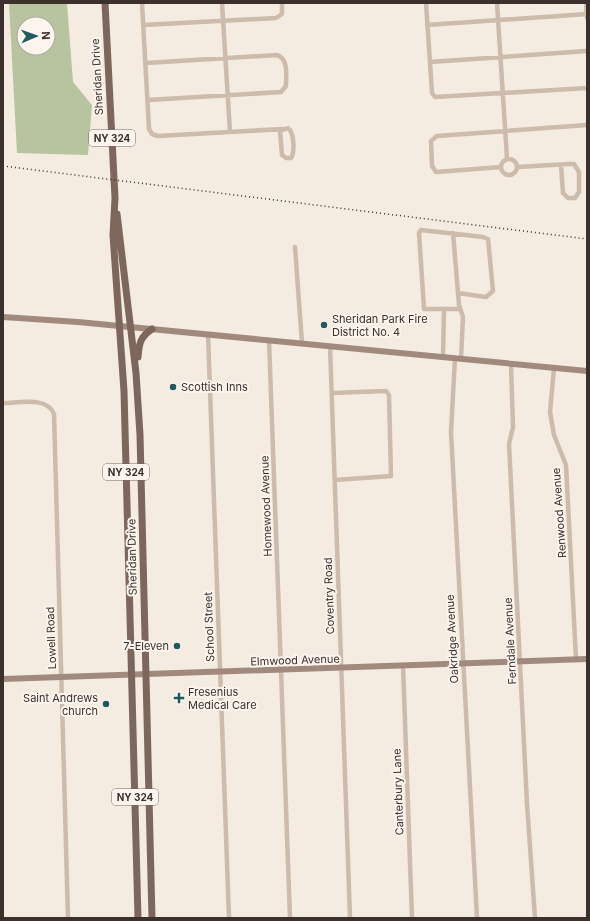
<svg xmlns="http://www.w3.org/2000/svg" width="590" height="921" font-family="Inter,sans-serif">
<rect width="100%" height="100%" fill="#f4ebe1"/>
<path fill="#b8c4a0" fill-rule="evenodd" d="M9,3h58l6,79 19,23 -4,50 -71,-2zM24,24h24v24h-24z"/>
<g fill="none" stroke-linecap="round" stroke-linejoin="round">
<path stroke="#cdbbac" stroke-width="4.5" d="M142,3l7,126 3,5 6,2 125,-7
M222,3l8,129
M426,3l6,90 3,4 152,-9
M497,3l10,156
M586,3l1,15
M143,25l133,-7 6,-4v-11
M427,25l160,-11
M430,62l157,-11
M146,63l131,-8c12,4 9,21 9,31l-5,6 -133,8
M288,128c6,4 7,24 3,30h-5l-4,-3 -2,-24z
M501 167a8 8 0 1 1 16 0a8 8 0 1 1-16 0Z
M501,167l-65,5 -4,-6 -1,-25 6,-5 150,-11
M518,167l50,-3h6l5,8v20l-4,6h-7l-5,-5 -2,-28
M453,233l6,72 4,12 -2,42
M295,247l7,96
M458,293l28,4 7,-6 -5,-52 -5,-2 -62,-7 -2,3 5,76h36
M208,334l21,584
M269,340l21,578
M330,346l20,572
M443,357l1,-47
M455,358l-4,74 26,486
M511,364l2,63 -4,17 18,360 8,114
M554,368l-4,44 4,23 12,30 10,194
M332,393l54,-2 3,4 2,81 -56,4
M3,403c16,0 44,-7 51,11l14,504
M403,666l9,252"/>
<path stroke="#a18a7d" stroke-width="6" d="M3,317l75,5 509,49
M3,679l584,-20"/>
<path stroke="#7d675c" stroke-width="7" d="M105,3l10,195 -2,37 11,156 14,527
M117,214l19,159 4,62 12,483
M138,357c1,-13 2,-20 14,-28"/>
<path stroke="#3b302b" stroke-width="1.5" stroke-dasharray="1 3" stroke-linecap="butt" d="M3,166l584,73"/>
</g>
<g fill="#1f5a5e" stroke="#fbf5ee" stroke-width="1.5">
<circle cx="324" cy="325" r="4"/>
<circle cx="173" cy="387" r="4"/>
<circle cx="177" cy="646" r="4"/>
<path d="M177 692h4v4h4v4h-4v4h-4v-4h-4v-4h4z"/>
<circle cx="106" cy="704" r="4"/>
</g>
<g text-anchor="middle" stroke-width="4" stroke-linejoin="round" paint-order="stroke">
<g fill="#fbf5ee" stroke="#756b66" stroke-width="1">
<rect x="89" y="130" width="46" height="16" rx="3"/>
<rect x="103" y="464" width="46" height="16" rx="3"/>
<rect x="112" y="789" width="46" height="16" rx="3"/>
</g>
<g font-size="10" font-weight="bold" fill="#3b302b">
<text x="112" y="142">NY 324</text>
<text x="126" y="476">NY 324</text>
<text x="135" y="801">NY 324</text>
</g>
<g font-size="11" fill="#3b302b" stroke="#fbf5ee">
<text transform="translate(97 77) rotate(-93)" y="4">Sheridan Drive</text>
<text transform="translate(266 506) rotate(-92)" y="4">Homewood Avenue</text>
<text transform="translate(559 513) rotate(-94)" y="4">Renwood Avenue</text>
<text transform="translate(132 557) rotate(-91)" y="4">Sheridan Drive</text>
<text transform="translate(329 596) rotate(-92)" y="4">Coventry Road</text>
<text transform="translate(209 627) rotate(-92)" y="4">School Street</text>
<text transform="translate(51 638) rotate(-92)" y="4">Lowell Road</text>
<text transform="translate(452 639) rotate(-93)" y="4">Oakridge Avenue</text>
<text transform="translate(510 641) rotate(-93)" y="4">Ferndale Avenue</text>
<text transform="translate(295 660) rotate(-2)" y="4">Elmwood Avenue</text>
<text transform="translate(398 792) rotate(-92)" y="4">Canterbury Lane</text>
</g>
<g font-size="11" fill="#3b302b" stroke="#fbf5ee" text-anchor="start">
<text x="332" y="323">Sheridan Park Fire<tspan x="332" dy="13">District No. 4</tspan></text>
<text x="181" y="391">Scottish Inns</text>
<text x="169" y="650" text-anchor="end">7-Eleven</text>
<text x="188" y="696">Fresenius<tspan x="188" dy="13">Medical Care</tspan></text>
<text x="98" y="702" text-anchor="end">Saint Andrews<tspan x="98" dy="13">church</tspan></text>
</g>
</g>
<rect width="590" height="921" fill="none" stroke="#3b302b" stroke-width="8"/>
<g transform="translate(36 36) rotate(88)"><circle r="19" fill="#fbf5ee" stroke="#aea6a0"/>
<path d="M0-3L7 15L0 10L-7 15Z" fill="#1f5a5e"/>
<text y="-6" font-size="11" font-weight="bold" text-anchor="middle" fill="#3b302b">N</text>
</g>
</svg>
